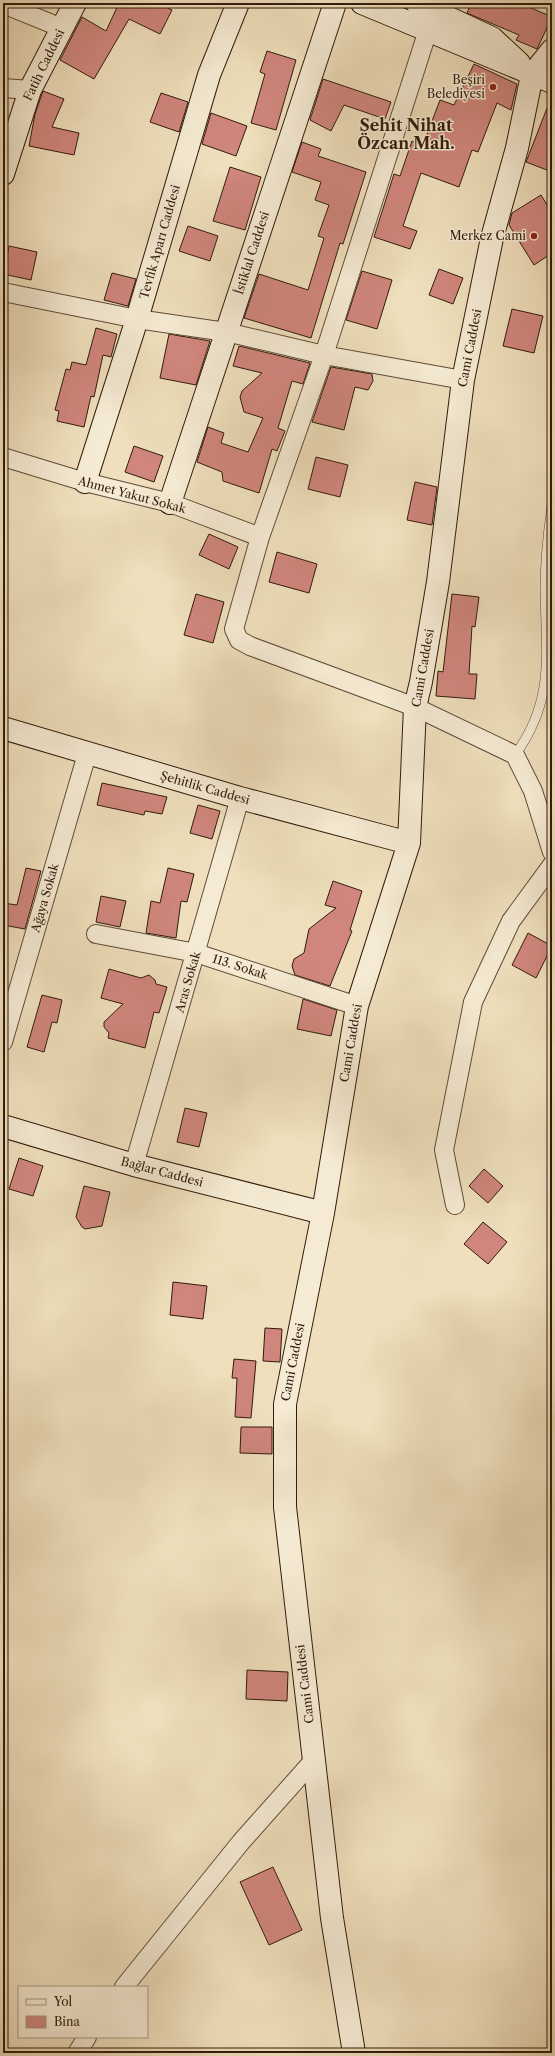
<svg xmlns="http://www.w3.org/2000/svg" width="555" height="2056" font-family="'Libre Caslon Text',serif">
<rect width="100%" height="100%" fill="#efdfbc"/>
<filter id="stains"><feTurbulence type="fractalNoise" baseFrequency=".005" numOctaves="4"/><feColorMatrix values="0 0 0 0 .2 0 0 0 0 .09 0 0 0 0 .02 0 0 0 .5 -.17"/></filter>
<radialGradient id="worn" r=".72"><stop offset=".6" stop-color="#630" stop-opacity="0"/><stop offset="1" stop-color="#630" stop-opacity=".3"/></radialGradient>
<path fill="#d0867d" stroke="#311b0c" d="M119,3h38l15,7 -12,24 -31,-15 -35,60 -34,-19 22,-43 24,14z
M471,3h49l32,14 -15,32 -21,-9 3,-5 -52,-22z
M267,51l29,9 -20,70 -25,-7 14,-49 -5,-2z
M474,64l43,20 -6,26 -14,-7 -19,49 -6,-2 -13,37 -38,-14 -18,53 14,5 -7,18 -36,-12 20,-63 6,2 12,-35 11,4 17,-45 14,5z
M323,79l68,23 -6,17 -41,-14 -13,26 -21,-11z
M43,91l21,8 -12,28 27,6 -5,22 -45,-9 6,-32z
M161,93l27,9 -9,30 -29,-10z
M551,98l1,1v73l-26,-10z
M211,113l36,13 -11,30 -34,-12z
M302,142l19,7 -3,7 48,16 -23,72 -3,-1 -29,95 -67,-20 15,-44 49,16 16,-52 -6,-2 11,-31 -14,-5 6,-18 -29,-10z
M230,167l31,10 -16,53 -32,-9z
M541,195l11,18v40l-18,12 -25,-40 3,-12z
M188,226l30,10 -8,25 -31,-10z
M9,246l28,6 -6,28 -28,-6z
M439,269l24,9 -10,26 -24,-9z
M362,271l30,9 -15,49 -31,-9z
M112,273l24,6 -8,27 -24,-6z
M512,309l31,7 -9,37 -31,-7z
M96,328l21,6 -6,23 -8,-2 -9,42 -3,-1 -7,31 -27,-6 2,-10 -4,-1 11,-41 4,1 2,-8 14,3z
M169,334l41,7 -14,44 -36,-7z
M239,346l71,17 -7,21 -11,-3 -14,47 7,3 -8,20 -5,-2 -13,44 -36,-12 -1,-9 -25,-10 11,-35 16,6 -3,10 27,9 15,-34 -19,-6 -4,-15 2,-6 20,-18 -29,-7z
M331,367l41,7 1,7 -5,9 -13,-3 -11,43 -32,-8z
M134,446l29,10 -9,26 -29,-10z
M316,457l32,8 -8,32 -32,-8z
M415,482l22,5 -5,38 -25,-5z
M209,534l29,13 -9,22 -30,-14z
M277,552l40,12 -8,29 -40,-11z
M196,594l28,8 -11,41 -29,-8z
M452,594l27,3 -4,30 -3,-1 -3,48h8l-2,25 -39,-3 2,-25 5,1z
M102,783l65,14 -5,17 -17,-3 -1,4 -47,-10z
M198,805l22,6 -8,28 -22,-6z
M26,868l15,3 -16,58 -22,-4v-22l14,2z
M168,868l26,6 -7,28 -6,-1 -5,37 -30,-5 5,-32 9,2z
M333,881l29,10 -12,39 2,1 -22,55 -35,-11 -3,-9 2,-7 10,-6 5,-24 27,-21 -11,-3z
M101,896l25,5 -6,26 -24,-5z
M528,933l24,13 -16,32 -24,-13z
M109,969l32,9 8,-3 6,5 1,4 11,3 -8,26 -5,-1 -9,36 -37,-10 1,-5 -5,-6v-5l19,-18 -22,-6z
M42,995l20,5 -5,23 -5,-1 -8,30 -17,-5z
M303,999l34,11 -6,26 -34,-7z
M185,1108l22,5 -8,34 -22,-5z
M19,1158l24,8 -10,30 -24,-7z
M484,1169l19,17 -15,17 -19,-17z
M84,1186l26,6 -8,34 -17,3 -3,-2 -6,-10z
M483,1222l24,20 -19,22 -24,-20z
M173,1282l34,4 -4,33 -33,-4z
M265,1328l17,1 -2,33 -17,-1z
M234,1359l22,2 -5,57 -16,-1 2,-39h-5z
M241,1427h31v27l-32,-1z
M247,1670l41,2 -1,29 -41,-2z
M273,1867l29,63 -33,15 -29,-63z"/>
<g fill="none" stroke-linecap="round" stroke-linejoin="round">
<defs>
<path id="lane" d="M515,755c40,-55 31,-100 30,-165 0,-29 3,-57 7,-85"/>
<path id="street" d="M3,4l59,24
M428,30l-104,325 -64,182 -26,92 5,11 11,6 165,61 100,48 18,36 19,61
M3,88l27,2
M3,292l134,27 89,13 98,23 139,25
M3,457l82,25 85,21 90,34
M96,934l100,19 161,53
M3,1042l84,-288
M134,1165l106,-367
M455,1205l-11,-55 29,-148 38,-81 41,-56
M124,1987l117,-145 73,-82
M77,2053l10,-16"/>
<path id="secondary" d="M362,3l190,79
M417,3l75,35 27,25
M3,174l27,-84 45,-87
M85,482l52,-163 72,-244 29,-72
M170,503l165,-500
M3,728l237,70 169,45
M3,1126l131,39 189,48
M354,2053l-22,-135 -47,-411v-103l38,-191 34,-207 52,-163 6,-136 6,-25 17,-100 25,-202 29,-142 25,-90 15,-73 20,-25"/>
</defs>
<use href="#lane" stroke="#604c38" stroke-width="10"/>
<use href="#street" stroke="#604c38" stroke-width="20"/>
<use href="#secondary" stroke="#311b0c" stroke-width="24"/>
<use href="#lane" stroke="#f5ead3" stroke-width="9"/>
<use href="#street" stroke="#f5ead3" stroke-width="18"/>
<use href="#secondary" stroke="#f5ead3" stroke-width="22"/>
</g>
<g fill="#8f2418" stroke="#f5ead3" stroke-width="1.5">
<circle cx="493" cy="87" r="4"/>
<circle cx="534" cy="236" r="4"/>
</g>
<g text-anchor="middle" stroke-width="3" stroke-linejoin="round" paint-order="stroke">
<g font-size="12" fill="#311b0c" stroke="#f5ead3">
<text transform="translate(44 65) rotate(-64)" y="4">Fatih Caddesi</text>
<text transform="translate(160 242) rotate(-74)" y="4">Tevfik Aparı Caddesi</text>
<text transform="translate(252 253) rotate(-72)" y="4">İstiklal Caddesi</text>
<text transform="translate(470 348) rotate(-79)" y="4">Cami Caddesi</text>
<text transform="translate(132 495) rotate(15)" y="4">Ahmet Yakut Sokak</text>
<text transform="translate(423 668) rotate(-80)" y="4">Cami Caddesi</text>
<text transform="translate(205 788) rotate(16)" y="4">Şehitlik Caddesi</text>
<text transform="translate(45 898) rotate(-74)" y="4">Ağaya Sokak</text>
<text transform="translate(240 967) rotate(18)" y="4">113. Sokak</text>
<text transform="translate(188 982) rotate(-74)" y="4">Aras Sokak</text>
<text transform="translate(351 1043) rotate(-80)" y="4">Cami Caddesi</text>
<text transform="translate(162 1172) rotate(15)" y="4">Bağlar Caddesi</text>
<text transform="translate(293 1362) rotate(-79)" y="4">Cami Caddesi</text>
<text transform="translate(305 1684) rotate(-97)" y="4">Cami Caddesi</text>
</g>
<g font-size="12" fill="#311b0c" stroke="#f5ead3" text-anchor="end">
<text x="485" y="84">Beşiri<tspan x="485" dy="14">Belediyesi</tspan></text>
<text x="526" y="240">Merkez Cami</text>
</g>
<g font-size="16" font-weight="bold" fill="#311b0c" stroke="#f5ead3">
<text x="406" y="131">Şehit Nihat<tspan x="406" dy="18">Özcan Mah.</tspan></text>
</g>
</g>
<rect width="555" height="2056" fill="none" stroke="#efdfbc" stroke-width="16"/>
<rect x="4" y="4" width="547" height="2048" fill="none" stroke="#311b0c" stroke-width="2"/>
<rect x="8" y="8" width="539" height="2040" fill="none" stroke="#311b0c"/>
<rect x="18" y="1986" width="130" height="52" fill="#f5ead3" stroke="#a79783"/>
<rect x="26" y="1999" width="20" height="6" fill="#f5ead3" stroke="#a79783"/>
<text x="54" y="2006" font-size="12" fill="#311b0c">Yol</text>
<rect x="26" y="2016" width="20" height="12" fill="#d0867d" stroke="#a79783"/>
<text x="54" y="2026" font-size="12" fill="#311b0c">Bina</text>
<rect width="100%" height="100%" filter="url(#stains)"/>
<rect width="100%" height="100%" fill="url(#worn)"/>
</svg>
